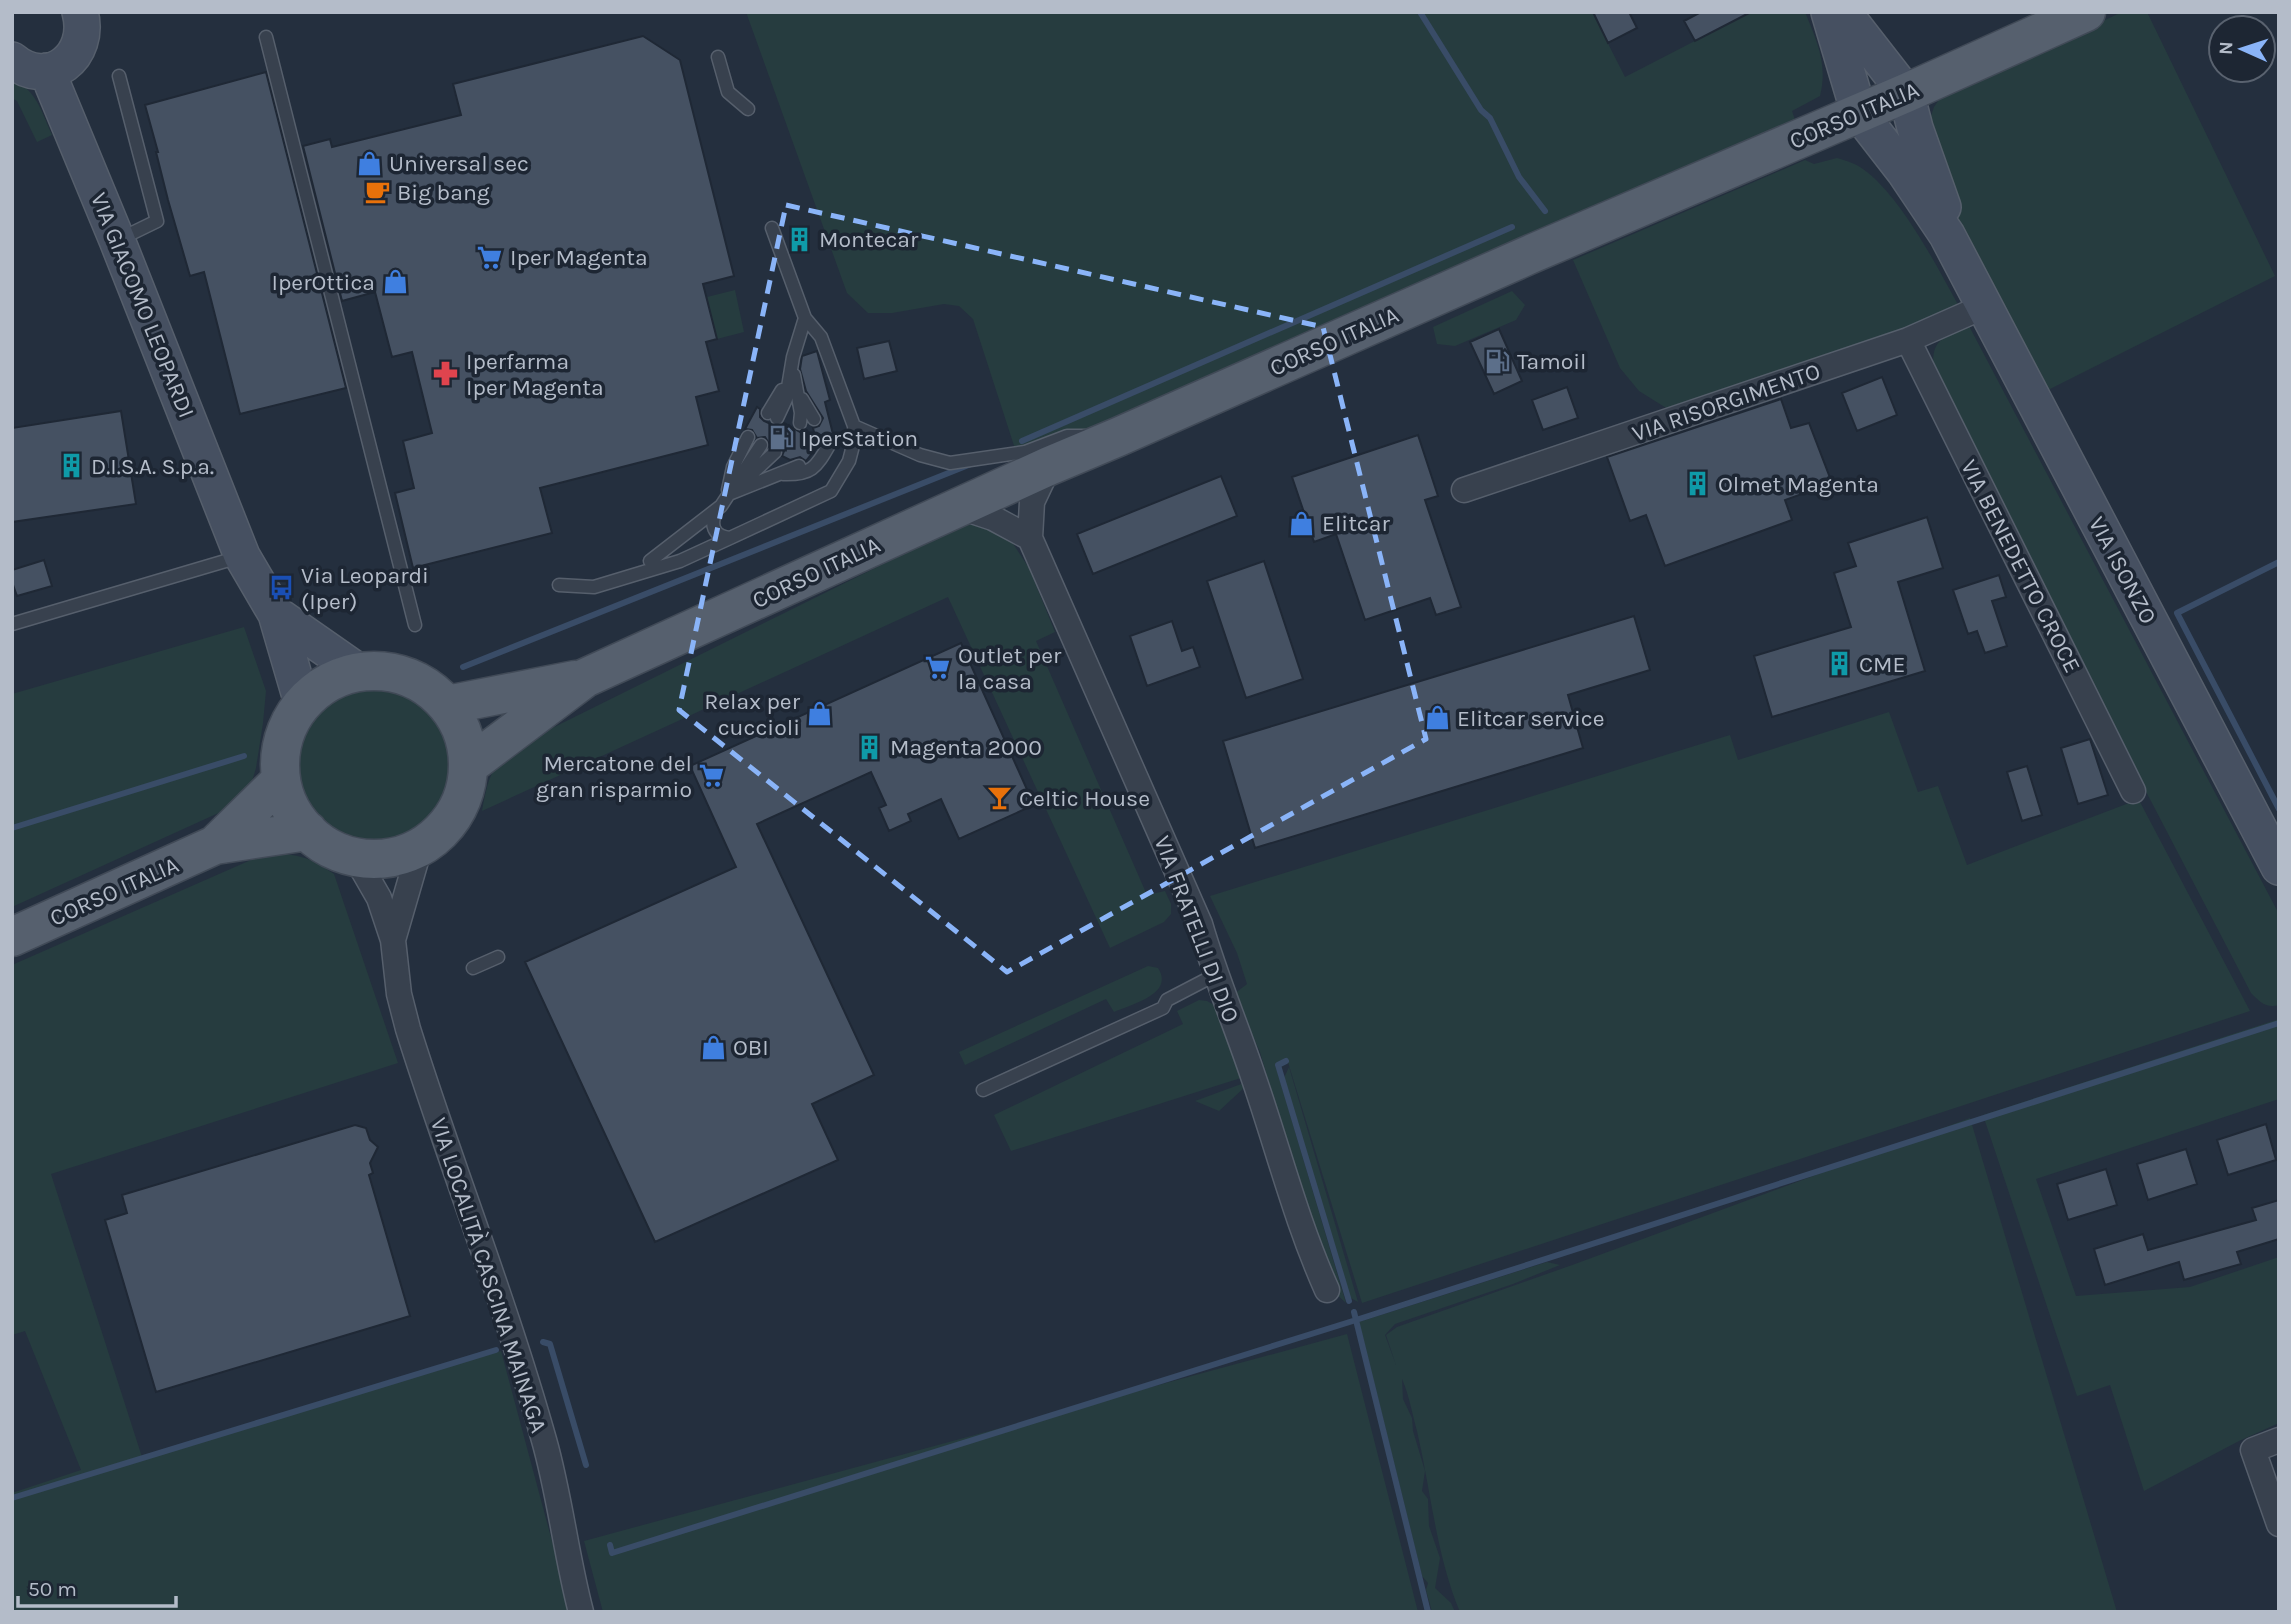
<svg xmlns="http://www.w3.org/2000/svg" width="2291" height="1624" font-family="Karla,sans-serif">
<rect width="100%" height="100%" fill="#242f3e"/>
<path fill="#263c3f" d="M746,12h846l33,65 126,-65h54c12,29 23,53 15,84l-28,15 4,12 -777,338 -46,-142 -14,-13 -15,-2 -52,9h-24l-21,-20z
M2122,12h25l128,264 -229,115 -85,-167 -16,-37 -14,-58v-13l3,-9 6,-9 10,-5z
M12,77c26,17 28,31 40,58l-15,7 -20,-41 -5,-3z
M1837,158c10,3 18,5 26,11 38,27 74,98 97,139l-43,18 -246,85 -32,-20 -19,-23 -47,-108 232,-100 9,4z
M735,290l9,42 -27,7 -10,-42z
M1512,291l13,14 -9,15 -61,26 -18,-2 -4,-17z
M1969,326l310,588v91c-13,4 -20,-4 -28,-12l-161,-309 -156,-311c-4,-33 7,-35 35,-47z
M985,524l23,12 21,32 26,64 -19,9 111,254 18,-4 6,13v10l-7,8 -54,26 -162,-351 -466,214c6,-31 7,-40 30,-63l450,-223z
M244,627l22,64 -3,32 -7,45 -6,20 -14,17 -224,102v-213z
M299 766a76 76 0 1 1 152 0a76 76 0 1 1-152 0Z
M1889,712l29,80 20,-6 29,79 162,-62 11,-1 110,209 -888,292 -75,-244 -12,5 71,239 -13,-12 -7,-14 -66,-225 -26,-58 13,-10 -10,-31 -27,-57 520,-161 8,25z
M269,852c31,4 38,3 65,22l64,189 -347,111 91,283 359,-106 70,261h-559v-119l69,-23 -56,-139 -13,4v-370z
M1148,966l10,2c17,26 -27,36 -44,44l-8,-13 -141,66 -6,-13z
M1199,1000l8,1 7,4 25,56 5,16 -233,74 -17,-36 189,-91 -6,-13z
M2279,1019v80l-243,80 40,117 114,-9 89,-30v166l-40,18 -95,50 -34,-106 -33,11 -94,-281z
M1289,1067l69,235 -9,-5 -65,-219z
M1244,1083l2,3 -27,25 -24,-10z
M1970,1118l147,494h-657c-24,-57 -29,-121 -43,-181 -5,-18 -8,-36 -15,-52l1,20 9,19 1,13 12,40 -3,20 6,8 1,27 11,32 -5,30 16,15 4,9h-23l-6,-22 2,-7 -6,-7 -63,-254 188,-60 13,3 -47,19 -118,40 -10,11 11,30 -10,-30 11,-8 178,-63z
M1347,1334l71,278h-815l-19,-71z"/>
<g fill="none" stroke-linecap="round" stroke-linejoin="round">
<path stroke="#394c67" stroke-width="6" d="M1420,12l61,98 9,8 29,59 26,34
M1022,441l490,-214
M2279,562l-102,51 102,196
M463,667l508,-203
M12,828l232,-72
M1286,1061l-8,4 71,236
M1354,1312l74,300
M543,1342l7,2 36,121
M12,1498l484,-148
M610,1545l2,8 744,-233 923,-297"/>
</g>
<path fill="#455162" stroke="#1f2835" stroke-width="2" d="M1593,12h36l8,16 -29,15z
M1701,12h50l-56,29 -11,-20z
M643,36l37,24 54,216 -31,8 14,55 -11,3 13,49 -23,6 12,48 -168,43 12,45 -139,35 -18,-75 19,-5 -11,-47 29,-8 -20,-81 -20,5 -17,-65 -33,9 -39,-155 27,-7 2,8 129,-32 -8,-31z
M266,72l80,316 -106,26 -36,-142 -14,4 -22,-76 -12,-48h2l-13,-47z
M1499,329l23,52 -28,13 -24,-52z
M889,341l8,30 -33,8 -7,-31z
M817,351l13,49 -5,2 9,36h-10l-18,23 -6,-4 -10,3 -8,-4 2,-5 -3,-5 -4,-2 -7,1 -5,-8 -8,1 -5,-8 -7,-1 12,-22 3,2v8l4,4 13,6 7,-4 32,18 -3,-13 6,-2 4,-8 -17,-27 -6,-22 2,-13z
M1882,377l15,38 -40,16 -15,-38z
M1567,387l11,31 -35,12 -11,-30z
M1781,399l10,29 18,-5 23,60 -47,17 7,20 -127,46 -19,-51 -16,6 -23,-64z
M121,411l15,93 -124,18v-94z
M1418,435l20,61 -13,4 36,107 -25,8 -6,-17 -65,22 -29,-86 -22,8 -22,-65z
M1221,476l16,40 -144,58 -16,-40z
M1927,517l16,51 -45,14 27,89 -153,46 -18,-61 97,-29 -17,-54 22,-7 -8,-23z
M44,560l8,26 -35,10 -5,-14v-12z
M1264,561l39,118 -57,19 -39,-117z
M1999,575l7,22 -14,4 15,45 -22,7 -8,-22 -9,3 -15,-44z
M1634,616l16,54 -82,25 15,53 -328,100 -32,-107z
M1172,621l10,30 11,-4 7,20 -53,19 -17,-50z
M961,643l73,162 -75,34 -18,-40 -33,15 3,7 -22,10 -10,-23 7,-3 -15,-33 -114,52 117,251 -62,29 26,56 -183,82 -130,-280 211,-95 -46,-101z
M2090,739l18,56 -30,9 -17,-56z
M2027,766l15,49 -20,6 -15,-49z
M2266,1124l10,36 -48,15 -11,-35z
M355,1125l11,3 4,12 8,7 -8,16 3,10 -4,2 41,141 -254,76 -51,-172 22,-7 -5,-18z
M2186,1149l11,35 -49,16 -11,-36z
M2106,1169l11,36 -49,15 -11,-36z
M2279,1200v39l-42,13 4,12 -57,16 -5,-18 -74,23 -11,-36 49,-15 5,16 108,-30 -4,-12z"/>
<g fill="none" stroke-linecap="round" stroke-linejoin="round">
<defs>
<path id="lane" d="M266,37l149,588
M718,57l10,35 20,17
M118,240l39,-19 -38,-145
M794,375l7,38 -1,10
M802,399l12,20
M768,413l14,-23
M777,418l9,-19 7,-42 12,-39
M854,426l66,29 30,8 75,-11 42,-16h21
M783,474c28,1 33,-6 46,-29
M742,483l33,-31
M728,490l5,-23 15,-30
M729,494l70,-28
M730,538l101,-47 18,-30 6,-23 -1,-12 -33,-89 -16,-19 -33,-90
M650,561l71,-55 40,-61
M559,585l35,2 86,-26 50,-23c-17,-2 -20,-13 -14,-28
M12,624l227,-67
M473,968l25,-11
M983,1090l180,-82 4,-8 48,-25"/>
<path id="street" d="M1908,340l225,451
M1049,466l-17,36 -2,36 170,386c15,52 36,101 53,152 25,72 43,145 74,214
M1464,490l444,-150 77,-34
M960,507l33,11 37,20
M356,858l23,40 14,42 6,54 9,35c43,137 97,272 136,411 16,56 22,115 37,172
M393,940l27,-93
M2279,1440l-26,10 26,74"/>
<path id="secondary" d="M1829,12l30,101 45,58 43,64 332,632
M1843,12l63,81 9,35 28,79
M12,60c37,31 80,-4 68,-48
M47,71l70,169 125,316 34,58 26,89
M276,614l83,58"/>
<path id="primary" d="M280 765a94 94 0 1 1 188 0a94 94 0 1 1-188 0Z
M447,705l128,-25
M468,766l117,-88 464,-212 69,-29 413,-183 375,-161 180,-81
M215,845l66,-65
M12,937l203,-92 93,-14"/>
</defs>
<use href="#lane" stroke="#565f6c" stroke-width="15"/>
<use href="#street" stroke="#565f6c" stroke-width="27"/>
<use href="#secondary" stroke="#565f6c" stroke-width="38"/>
<use href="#primary" stroke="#414a57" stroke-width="41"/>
<use href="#lane" stroke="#38414e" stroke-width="12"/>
<use href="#street" stroke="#38414e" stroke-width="24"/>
<use href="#secondary" stroke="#465061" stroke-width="35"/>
<use href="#primary" stroke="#56606e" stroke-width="38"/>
</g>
<path fill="none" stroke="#8ab4f8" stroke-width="5" stroke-dasharray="14 9" stroke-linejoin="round" d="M786,205l537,122 103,412 -419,233 -328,-262z"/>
<defs>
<symbol id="shop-bare" viewBox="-9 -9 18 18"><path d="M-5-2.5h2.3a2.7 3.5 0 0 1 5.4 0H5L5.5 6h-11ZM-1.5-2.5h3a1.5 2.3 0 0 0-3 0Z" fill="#3f7fe0" stroke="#1d2633" stroke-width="2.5" paint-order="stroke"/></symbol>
<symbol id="cafe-bare" viewBox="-9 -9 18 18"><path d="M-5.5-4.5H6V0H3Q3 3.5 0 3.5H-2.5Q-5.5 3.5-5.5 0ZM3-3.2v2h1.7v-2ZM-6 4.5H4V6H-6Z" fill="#e8710a" stroke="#1d2633" stroke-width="2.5" paint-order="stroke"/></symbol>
<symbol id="building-bare" viewBox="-9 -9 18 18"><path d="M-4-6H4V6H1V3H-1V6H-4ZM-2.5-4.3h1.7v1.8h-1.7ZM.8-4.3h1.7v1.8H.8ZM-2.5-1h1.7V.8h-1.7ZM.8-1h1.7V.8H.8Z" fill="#0f9aa8" stroke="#1d2633" stroke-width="2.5" paint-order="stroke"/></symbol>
<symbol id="supermarket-bare" viewBox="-9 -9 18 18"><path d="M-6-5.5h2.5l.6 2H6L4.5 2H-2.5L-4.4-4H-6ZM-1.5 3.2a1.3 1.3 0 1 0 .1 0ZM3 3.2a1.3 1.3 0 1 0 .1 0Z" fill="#3f7fe0" stroke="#1d2633" stroke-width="2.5" paint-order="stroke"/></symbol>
<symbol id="fuel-bare" viewBox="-9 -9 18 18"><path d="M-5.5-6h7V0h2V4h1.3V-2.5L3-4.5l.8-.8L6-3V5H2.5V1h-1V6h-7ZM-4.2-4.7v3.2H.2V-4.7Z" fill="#5c6f8a" stroke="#1d2633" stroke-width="2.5" paint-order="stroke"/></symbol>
<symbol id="pharmacy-bare" viewBox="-9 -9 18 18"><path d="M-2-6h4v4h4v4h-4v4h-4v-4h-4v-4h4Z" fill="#e0444e" stroke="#1d2633" stroke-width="2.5" paint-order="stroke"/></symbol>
<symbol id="bus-bare" viewBox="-9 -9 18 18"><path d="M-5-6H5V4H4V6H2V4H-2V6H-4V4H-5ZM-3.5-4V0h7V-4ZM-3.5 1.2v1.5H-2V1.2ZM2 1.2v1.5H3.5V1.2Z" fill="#1a4fb4" stroke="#1d2633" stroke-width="2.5" paint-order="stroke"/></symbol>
<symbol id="bar-bare" viewBox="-9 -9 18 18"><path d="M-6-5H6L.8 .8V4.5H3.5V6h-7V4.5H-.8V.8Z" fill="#e8710a" stroke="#1d2633" stroke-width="2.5" paint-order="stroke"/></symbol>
</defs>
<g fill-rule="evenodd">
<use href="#shop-bare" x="352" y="146" width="35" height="35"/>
<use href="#cafe-bare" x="360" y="174" width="35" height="35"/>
<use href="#building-bare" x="782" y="222" width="35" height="35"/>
<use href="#supermarket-bare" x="472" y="240" width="35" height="35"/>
<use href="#shop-bare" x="378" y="264" width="35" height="35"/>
<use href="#fuel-bare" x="1480" y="344" width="35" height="35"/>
<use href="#pharmacy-bare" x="428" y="356" width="35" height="35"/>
<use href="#fuel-bare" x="764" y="420" width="35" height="35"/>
<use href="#building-bare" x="54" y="448" width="35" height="35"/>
<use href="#building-bare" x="1680" y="466" width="35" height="35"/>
<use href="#shop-bare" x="1284" y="506" width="35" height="35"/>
<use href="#bus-bare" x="264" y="570" width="35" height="35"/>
<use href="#building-bare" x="1822" y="646" width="35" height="35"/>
<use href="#supermarket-bare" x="920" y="650" width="35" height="35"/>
<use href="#shop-bare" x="802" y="696" width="35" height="35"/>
<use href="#shop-bare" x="1420" y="700" width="35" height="35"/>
<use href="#building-bare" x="852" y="730" width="35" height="35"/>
<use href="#supermarket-bare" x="694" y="758" width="35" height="35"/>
<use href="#bar-bare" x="982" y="780" width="35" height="35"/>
<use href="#shop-bare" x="696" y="1030" width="35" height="35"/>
</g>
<g text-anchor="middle" stroke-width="7" stroke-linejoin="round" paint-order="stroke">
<g font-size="23" fill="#b4bcc9" stroke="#1d2633">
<text transform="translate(1854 115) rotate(-23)" y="8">CORSO ITALIA</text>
<text transform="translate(143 305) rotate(68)" y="8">VIA GIACOMO LEOPARDI</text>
<text transform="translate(1334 341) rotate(-24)" y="8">CORSO ITALIA</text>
<text transform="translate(1726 402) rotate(-19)" y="8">VIA RISORGIMENTO</text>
<text transform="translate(2021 566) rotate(63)" y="8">VIA BENEDETTO CROCE</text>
<text transform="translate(2123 570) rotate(62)" y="8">VIA ISONZO</text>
<text transform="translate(816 572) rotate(-25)" y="8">CORSO ITALIA</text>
<text transform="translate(114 891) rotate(-24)" y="8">CORSO ITALIA</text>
<text transform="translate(1197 929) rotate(69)" y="8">VIA FRATELLI DI DIO</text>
<text transform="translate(489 1275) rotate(72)" y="8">VIA LOCALITÀ CASCINA MAINAGA</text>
</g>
<g font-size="23" fill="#b4bcc9" stroke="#1d2633" text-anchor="start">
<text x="389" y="171">Universal sec</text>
<text x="397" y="200">Big bang</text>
<text x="819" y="247">Montecar</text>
<text x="510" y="265">Iper Magenta</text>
<text x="375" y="290" text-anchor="end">IperOttica</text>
<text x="466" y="369">Iperfarma<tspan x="466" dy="26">Iper Magenta</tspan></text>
<text x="1517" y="369">Tamoil</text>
<text x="801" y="446">IperStation</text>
<text x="91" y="474">D.I.S.A. S.p.a.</text>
<text x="1718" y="492">Olmet Magenta</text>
<text x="1322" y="531">Elitcar</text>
<text x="301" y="583">Via Leopardi<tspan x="301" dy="26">(Iper)</tspan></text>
<text x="958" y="663">Outlet per<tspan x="958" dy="26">la casa</tspan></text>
<text x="1859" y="672">CME</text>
<text x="800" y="709" text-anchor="end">Relax per<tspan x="800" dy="26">cuccioli</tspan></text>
<text x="1457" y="726">Elitcar service</text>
<text x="890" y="755">Magenta 2000</text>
<text x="692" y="771" text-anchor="end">Mercatone del<tspan x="692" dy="26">gran risparmio</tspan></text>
<text x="1019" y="806">Celtic House</text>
<text x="733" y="1055">OBI</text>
</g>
</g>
<rect width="2291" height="1624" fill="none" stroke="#b4bcc9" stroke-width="28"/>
<g transform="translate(2242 49) rotate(273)"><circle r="33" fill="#1d2633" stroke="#59626f" stroke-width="2"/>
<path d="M0-5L12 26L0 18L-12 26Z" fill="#8ab4f8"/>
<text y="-10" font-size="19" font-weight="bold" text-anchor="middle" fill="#b4bcc9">N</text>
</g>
<path d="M18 1596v10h158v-10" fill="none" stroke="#b4bcc9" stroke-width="3.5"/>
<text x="28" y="1596" font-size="21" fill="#b4bcc9" stroke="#1d2633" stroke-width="5" paint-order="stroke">50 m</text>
</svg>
